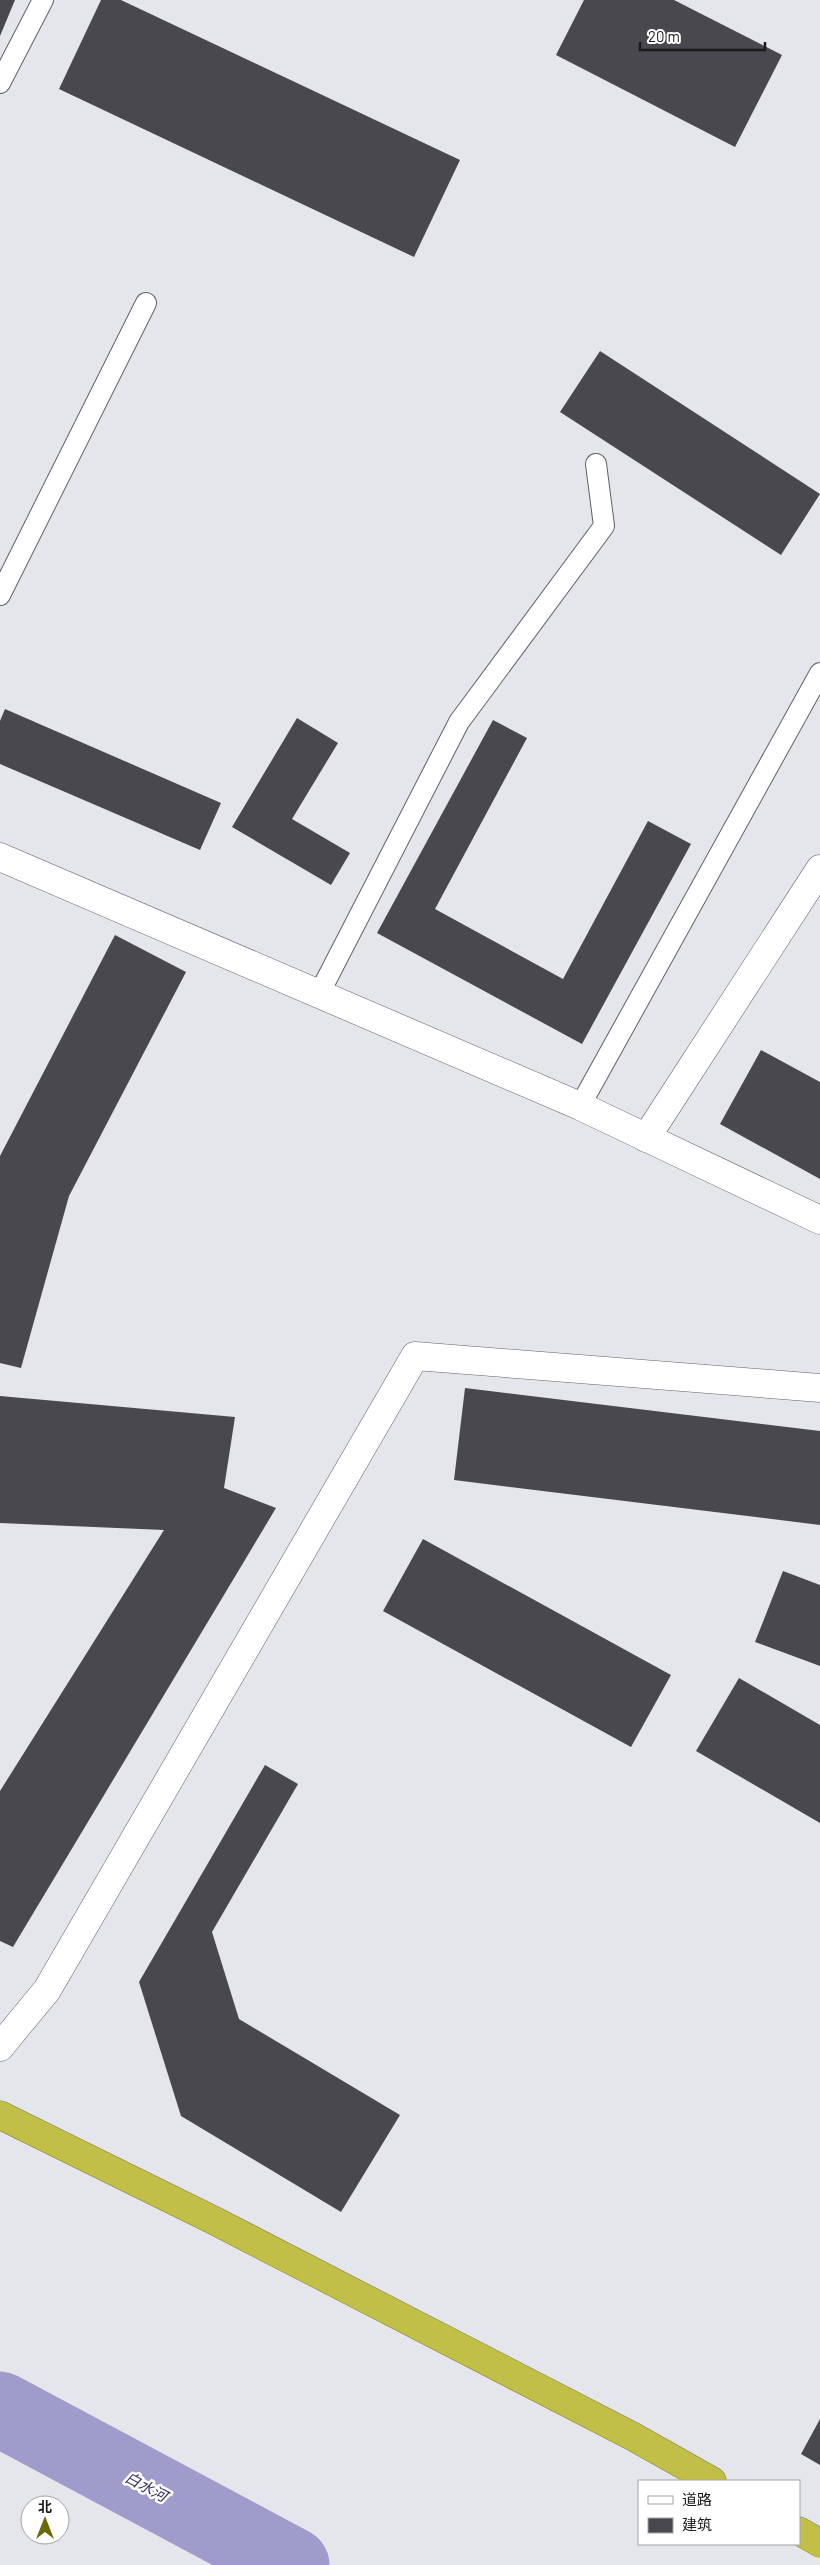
<svg xmlns="http://www.w3.org/2000/svg" width="820" height="2565" font-family="Barlow,'Noto Sans SC',sans-serif">
<rect width="100%" height="100%" fill="#e5e5ec"/>
<g fill="none" stroke-linecap="round" stroke-linejoin="round">
<path stroke="#9f9bca" stroke-width="75" d="M0,2409l292,156"/>
</g>
<path fill="#49484e" d="M0,0h15l-15,36z
M101,0h20l339,160 -46,97 -355,-168z
M584,0h90l108,55 -47,92 -179,-92z
M600,351l220,143 -39,61 -221,-143z
M5,709l216,94 -21,47 -200,-86v-43z
M297,718l41,25 -46,76 58,34 -19,32 -99,-58z
M493,720l34,18 -92,171 128,70 85,-158 43,23 -109,200 -205,-111z
M115,935l71,37 -117,224 -48,172 -21,-5v-207z
M761,1050l59,32v97l-100,-55z
M465,1388l355,43v94l-366,-45z
M0,1396l235,21 -11,71 52,20 -263,439 -13,-6v-150l164,-261 -164,-7z
M423,1539l248,136 -40,72 -248,-136z
M783,1571l37,14v81l-65,-24z
M739,1678l81,47v98l-124,-72z
M265,1765l33,19 -86,148 27,87 161,96 -59,97 -160,-96 -42,-134z
M820,2419v46l-19,-11z"/>
<g fill="none" stroke-linecap="round" stroke-linejoin="round">
<defs>
<path id="lane" d="M0,83l43,-83
M0,595l146,-292
M319,994l140,-272 145,-196 -8,-62
M580,1106l240,-433"/>
<path id="street" d="M646,1138l174,-269
M0,2047l47,-57 368,-634 405,32"/>
<path id="secondary" d="M0,857l580,249 240,114"/>
<path id="highway" d="M0,2115l213,105 419,216 80,45
M799,2531l21,12"/>
</defs>
<use href="#lane" stroke="#616067" stroke-width="22"/>
<use href="#street" stroke="#616067" stroke-width="29"/>
<use href="#secondary" stroke="#616067" stroke-width="29"/>
<use href="#highway" stroke="#878638" stroke-width="29"/>
<use href="#lane" stroke="#fff" stroke-width="20"/>
<use href="#street" stroke="#fff" stroke-width="28"/>
<use href="#secondary" stroke="#fff" stroke-width="28"/>
<use href="#highway" stroke="#c1bf47" stroke-width="28"/>
</g>
<g text-anchor="middle" stroke-width="5" stroke-linejoin="round" paint-order="stroke">
<g font-size="15" font-style="italic" fill="#372c66" stroke="#fff">
<text transform="translate(146 2487) rotate(28)" y="5">白水河</text>
</g>
</g>
<rect x="638" y="2480" width="162" height="65" fill="#ffffff" stroke="#a4a4a5"/>
<rect x="648" y="2496" width="25" height="8" fill="#ffffff" stroke="#a4a4a5"/>
<text x="682" y="2505" font-size="15" fill="#1b1b1d">道路</text>
<rect x="648" y="2518" width="25" height="15" fill="#49484e" stroke="#a4a4a5"/>
<text x="682" y="2530" font-size="15" fill="#1b1b1d">建筑</text>
<g transform="translate(45 2520)"><circle r="24" fill="#ffffff" stroke="#a4a4a5"/>
<path d="M0-4L9 19L0 12L-9 19Z" fill="#6b6905"/>
<text y="-8" font-size="14" font-weight="bold" text-anchor="middle" fill="#1b1b1d">北</text>
</g>
<path d="M640 42v8h125v-8" fill="none" stroke="#1b1b1d" stroke-width="2.5"/>
<text x="648" y="42" font-size="15" fill="#1b1b1d" stroke="#ffffff" stroke-width="4" paint-order="stroke">20 m</text>
</svg>
